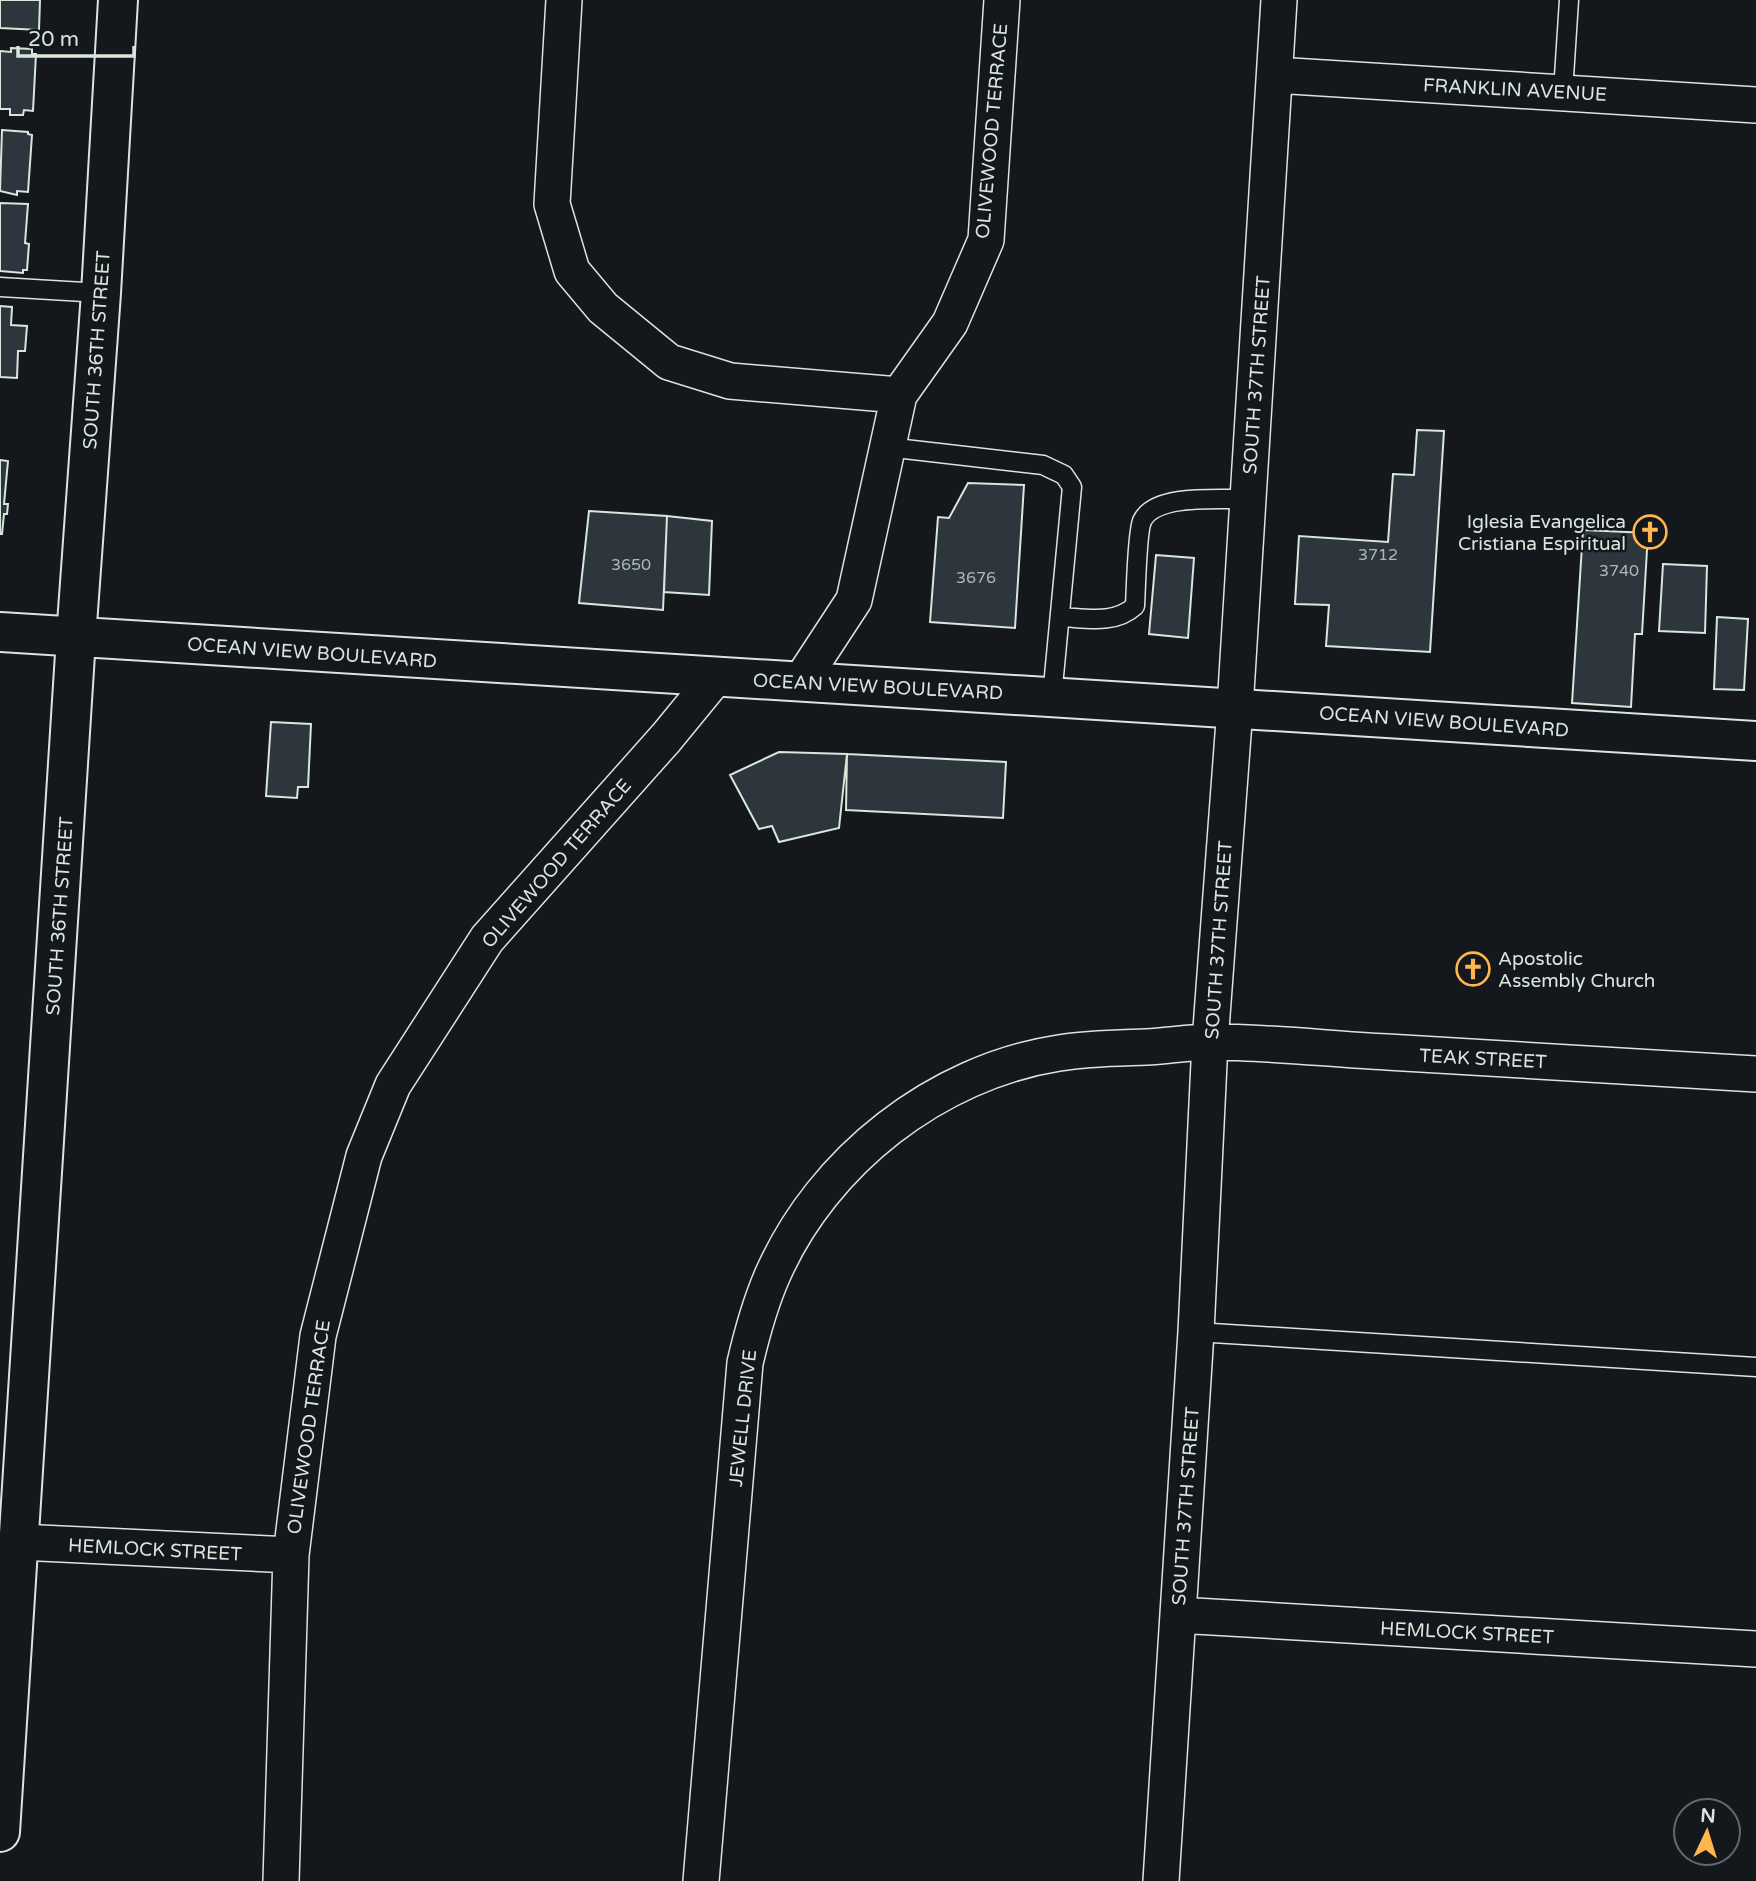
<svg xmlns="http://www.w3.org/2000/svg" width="1756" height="1881" font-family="'Varela Round',sans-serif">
<rect width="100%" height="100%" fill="#14181c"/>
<path fill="#2c363c" stroke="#d8e6dc" stroke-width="2" d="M0,0h40l-1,30 -39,-2z
M11,48l21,1v5h4l-3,57 -9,-1 -1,5h-13v-6h-10v-58l11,1z
M2,130l26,2v2l4,1 -4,57 -11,-1v4l-17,-4z
M0,203l28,1 -3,39 4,1 -2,26h-4v3l-23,-2z
M0,306l12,1 -1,18 16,1 -2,25h-7l-1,27 -17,-1z
M1417,430l27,1 -14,221 -104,-6 3,-41 -34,-1 4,-68 89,6 5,-68 21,1z
M0,460l8,1 -4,43h4l-1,10h-3l-2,20h-2z
M968,483l56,2 -9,143 -85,-6 8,-105 11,1z
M589,511l78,5 -4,94 -84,-7z
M667,516l45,5 -3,74 -45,-3z
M1583,530l65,3 -6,101h-7l-4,73 -59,-4z
M1156,555l38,3 -6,80 -39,-4z
M1663,564l44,2 -2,67 -46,-2z
M1717,617l31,2 -4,71 -30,-1z
M271,722l40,2 -3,63h-10l-1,11 -31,-2z
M779,752l68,2 -8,74 -60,14 -7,-16 -13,3 -29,-54z
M847,754l159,8 -3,56 -157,-8z"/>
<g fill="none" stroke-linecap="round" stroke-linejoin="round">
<defs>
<path id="service" d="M1563,92l6,-92
M0,287l101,6
M887,447l156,18 21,10 8,12 -20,210
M1060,617c26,1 54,8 75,-11 1,-17 2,-73 7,-85 13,-28 79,-21 106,-22
M1196,1332l560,35"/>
<path id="minor" d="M564,0l-12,204 20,67 31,37 66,54 61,19 169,14
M1275,75l481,30
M801,681l53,-81 45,-205 51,-72 36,-83 16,-240
M19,1542l272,13
M1178,1615l578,34
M281,1881l10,-326 27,-219 46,-180 29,-71 94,-146 179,-201 50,-61
M701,1881l44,-518c7,-30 15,-60 28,-89 50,-113 163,-202 286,-221 29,-5 58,-5 87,-6 22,-1 43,-5 65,-5 58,0 117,7 176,10 123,8 246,15 369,22
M1161,1881l35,-549 14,-290 25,-334 44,-708"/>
<path id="secondary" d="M0,632l1756,109
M0,1832l76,-1194 25,-345 17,-293"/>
</defs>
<use href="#service" stroke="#d8e6dc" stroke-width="21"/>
<use href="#minor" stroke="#d8e6dc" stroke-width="38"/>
<use href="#secondary" stroke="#d8e6dc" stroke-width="42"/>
<use href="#service" stroke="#14181c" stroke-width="18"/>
<use href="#minor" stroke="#14181c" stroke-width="35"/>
<use href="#secondary" stroke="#14181c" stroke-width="38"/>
</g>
<defs>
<symbol id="church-ring" viewBox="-11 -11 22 22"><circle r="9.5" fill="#14181c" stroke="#ffb74d" stroke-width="1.5"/><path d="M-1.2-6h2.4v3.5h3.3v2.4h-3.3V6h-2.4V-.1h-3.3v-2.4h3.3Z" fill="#ffb74d"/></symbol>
</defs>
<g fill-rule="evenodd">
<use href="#church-ring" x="1631" y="513" width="38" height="38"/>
<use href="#church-ring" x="1454" y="950" width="38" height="38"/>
</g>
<g text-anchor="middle" stroke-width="5" stroke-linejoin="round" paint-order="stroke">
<g font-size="16" fill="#adbab4">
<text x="1378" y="560">3712</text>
<text x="631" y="570">3650</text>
<text x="1619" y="576">3740</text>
<text x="976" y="583">3676</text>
</g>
<g font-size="19" fill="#d8e6dc" stroke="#14181c">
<text transform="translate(1515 89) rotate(3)" y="7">FRANKLIN AVENUE</text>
<text transform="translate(991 131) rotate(-85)" y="7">OLIVEWOOD TERRACE</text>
<text transform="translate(96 350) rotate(-86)" y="7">SOUTH 36TH STREET</text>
<text transform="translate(1256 375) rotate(-86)" y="7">SOUTH 37TH STREET</text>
<text transform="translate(312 652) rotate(4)" y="7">OCEAN VIEW BOULEVARD</text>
<text transform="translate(878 686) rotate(3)" y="7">OCEAN VIEW BOULEVARD</text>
<text transform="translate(1444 721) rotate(4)" y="7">OCEAN VIEW BOULEVARD</text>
<text transform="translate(556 863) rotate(-49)" y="7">OLIVEWOOD TERRACE</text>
<text transform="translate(59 916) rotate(-86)" y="7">SOUTH 36TH STREET</text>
<text transform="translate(1218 940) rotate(-86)" y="7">SOUTH 37TH STREET</text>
<text transform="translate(1483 1058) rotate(3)" y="7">TEAK STREET</text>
<text transform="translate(742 1418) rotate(-84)" y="7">JEWELL DRIVE</text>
<text transform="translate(308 1427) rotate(-82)" y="7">OLIVEWOOD TERRACE</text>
<text transform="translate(1185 1506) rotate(-86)" y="7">SOUTH 37TH STREET</text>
<text transform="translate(155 1549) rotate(3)" y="7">HEMLOCK STREET</text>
<text transform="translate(1467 1632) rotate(3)" y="7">HEMLOCK STREET</text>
</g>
<g font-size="19" fill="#d8e6dc" stroke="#14181c" text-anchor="end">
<text x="1626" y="528">Iglesia Evangelica<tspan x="1626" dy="22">Cristiana Espiritual</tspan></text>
<text x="1498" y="965" text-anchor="start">Apostolic<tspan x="1498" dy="22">Assembly Church</tspan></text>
</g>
</g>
<g transform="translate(1707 1832) rotate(4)"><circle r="33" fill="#14181c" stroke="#626a69" stroke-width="2"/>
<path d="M0-5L12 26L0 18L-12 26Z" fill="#ffb74d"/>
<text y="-10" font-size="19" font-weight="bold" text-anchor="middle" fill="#d8e6dc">N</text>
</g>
<path d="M18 46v10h116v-10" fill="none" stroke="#d8e6dc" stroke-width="3.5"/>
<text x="28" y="46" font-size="21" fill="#d8e6dc" stroke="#14181c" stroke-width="5" paint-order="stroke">20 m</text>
</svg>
